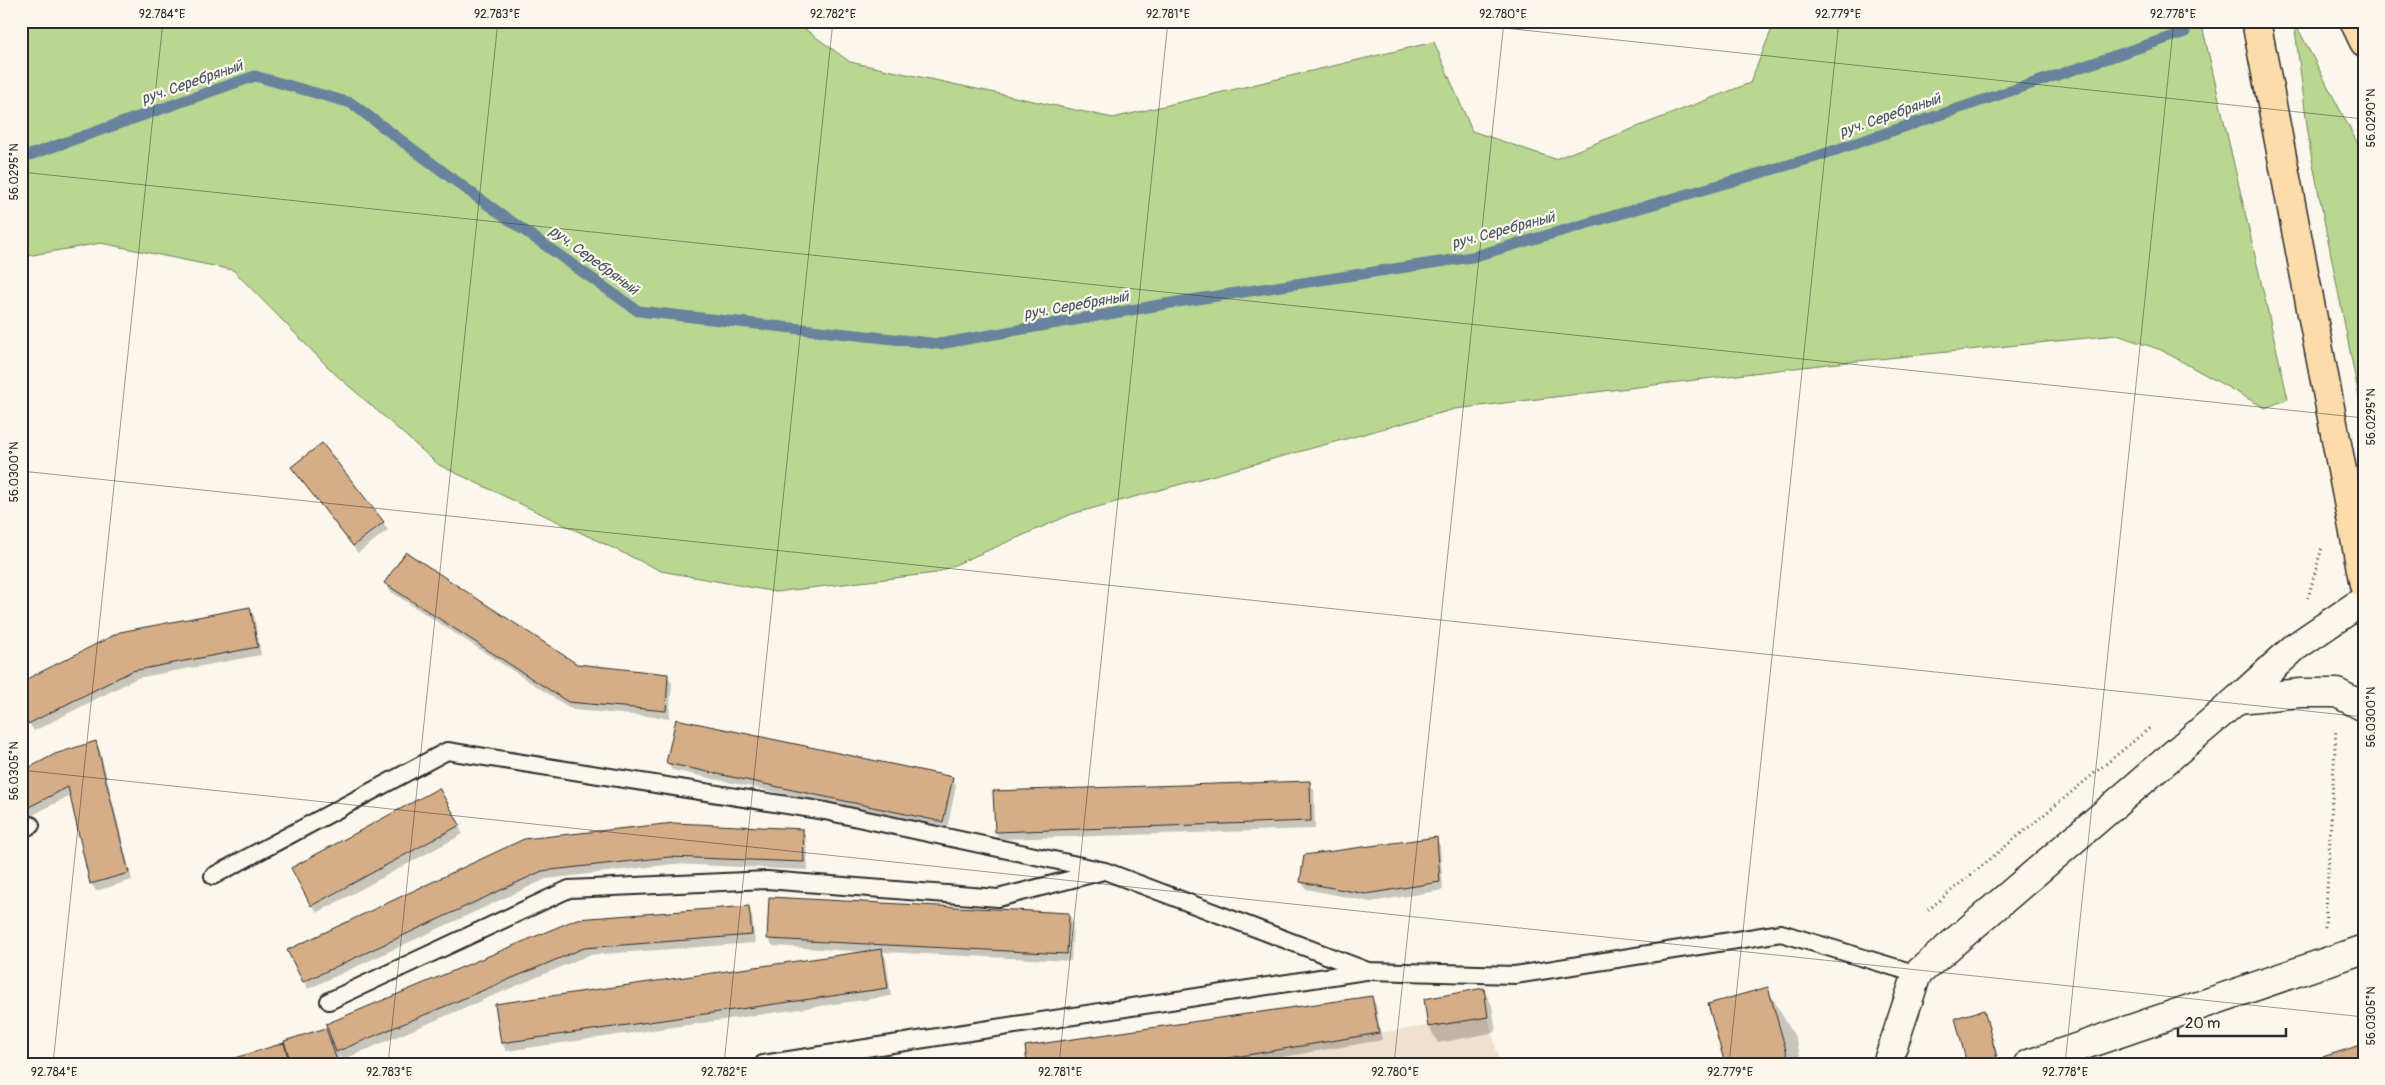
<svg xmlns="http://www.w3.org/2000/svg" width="2385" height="1085" font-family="Pangolin,sans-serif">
<rect width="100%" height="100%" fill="#fbf7ec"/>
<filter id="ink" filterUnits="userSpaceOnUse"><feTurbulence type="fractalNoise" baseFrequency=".02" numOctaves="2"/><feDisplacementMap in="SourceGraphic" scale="10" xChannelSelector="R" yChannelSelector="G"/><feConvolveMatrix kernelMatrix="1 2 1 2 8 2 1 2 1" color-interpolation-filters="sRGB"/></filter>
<g filter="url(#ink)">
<path fill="#f0e1ce" d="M1488,1017l12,47h-307l186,-31z"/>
<path fill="#b9d790" stroke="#72815e" d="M21,21h773l56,41 263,56 321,-76 38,89 83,28 195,-76 25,-62h426l87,378 -23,9 -104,-58 -44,-15 -289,29 -373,45 -383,105 -136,59 -160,19 -115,-21 -222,-106 -106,-93 -100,-102 -132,-27 -80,14z
M2294,21l70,135v266l-54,-273z"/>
<path fill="#0003" d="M297,475l86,47 5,8 -30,23z
M386,583l191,82 90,10 5,8 -3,35 -96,-8 -183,-119z
M249,608l5,8 7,39 -124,23 -103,53 -5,-8z
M96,743l4,7 32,130 -36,11 -5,-8 -20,-88 -50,26v-48z
M668,763l284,15 4,8 -9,43 -275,-59z
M1309,782l5,8 1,39 -315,10 -4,-7z
M438,790l25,44 -146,79 -24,-44z
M674,825l128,5 4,8 2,32 -134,-6 -128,15 -238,110 -20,-39z
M1436,838l4,8 3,44 -72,12 -65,-13 -5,-7z
M748,907l4,8 3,28 -166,12 -247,105 -3,-5 2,9h-122l64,-19 4,7 38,-22 6,9 246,-119z
M1069,914l4,8 -2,39 -189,-9 4,6 5,38 -385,55 -4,-8 -6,-38 372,-53 -95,-6 -5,-8z
M1483,989l9,16 4,27 -58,11 -9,-16z
M1767,989l28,48 8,27h-76z
M1371,997l5,8 6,35 -140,24h-214z
M1983,1012l4,7 11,37 -30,8 -12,-45z
M1999,1059l1,5h-20z"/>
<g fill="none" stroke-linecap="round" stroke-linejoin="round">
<path stroke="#67839d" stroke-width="11" d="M21,158l234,-82 96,27 126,94 161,114 301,33 232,-41 301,-46 340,-99 373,-126"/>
</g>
<path fill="#d5ae87" stroke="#2b2b2b" d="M322,443l62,79 -31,24 -62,-79z
M406,552l171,112 91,10 -2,37 -98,-9 -184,-119z
M250,607l8,40 -126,24 -104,53 -7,-14v-28l99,-50z
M676,719l277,58 -10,45 -277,-59z
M96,741l33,132 -39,11 -22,-97 -47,24v-39l34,-18z
M1310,781l1,40 -316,11 -2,-41z
M439,788l21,37 -149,81 -20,-38z
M674,823l129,6 1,33 -135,-5 -127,14 -239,111 -16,-32 237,-111z
M1437,837l3,45 -74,12 -66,-12 4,-27z
M769,897l300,16 -2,41 -300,-15z
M749,906l3,29 -168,13 -248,104 -10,-28 251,-105z
M882,949l6,39 -387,55 -6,-39z
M1768,987l22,77h-65l-17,-60z
M1484,988l4,29 -60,10 -4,-28z
M1372,996l7,37 -186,31h-166l-2,-18z
M1984,1010l13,48 -30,6 -12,-46z
M326,1028l12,36h-47l-7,-23z
M284,1043l6,21h-75z
M2364,1044v20h-64z
M941,1060l1,4h-23z"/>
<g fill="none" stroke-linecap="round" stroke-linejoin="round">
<defs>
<path id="service" d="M21,830l10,-5
M213,876l234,-125 378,60 280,60 263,100 147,4 266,-42 136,41
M329,1001l240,-112 198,-9 231,18 102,-26
M763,1064l602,-93"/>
<path id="minor" d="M2238,699l63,-6h36l27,14
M1887,1064l30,-90 321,-275 57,-52 69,-47
M2029,1064l335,-115"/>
<path id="primary" d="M2256,21l108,564
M2354,21l10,21"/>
</defs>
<use href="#service" stroke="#2b2b2b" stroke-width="20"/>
<use href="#minor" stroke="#2b2b2b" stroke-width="31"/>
<use href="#primary" stroke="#2b2b2b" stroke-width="31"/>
<path stroke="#2b2b2b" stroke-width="3" stroke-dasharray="1 4" stroke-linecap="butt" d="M2308,598l14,-51
M1928,910l224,-184
M2325,928l11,-199"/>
<use href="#service" stroke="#fbf7ec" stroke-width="16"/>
<use href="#minor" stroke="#fbf7ec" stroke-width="28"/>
<use href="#primary" stroke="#fddcac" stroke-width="28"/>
</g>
</g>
<path fill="none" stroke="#2b2b2b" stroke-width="1" stroke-opacity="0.45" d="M1438,21l926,98M21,172l2343,246M21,471l2343,246M21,770l2343,247M53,1064l110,-1043M388,1064l110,-1043M724,1064l109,-1043M1059,1064l109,-1043M1394,1064l110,-1043M1729,1064l110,-1043M2065,1064l109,-1043"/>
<g text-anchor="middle" stroke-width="4.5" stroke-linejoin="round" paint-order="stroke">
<g font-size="15" font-style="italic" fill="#495764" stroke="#fbf7ec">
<text transform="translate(192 82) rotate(-19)" y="5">руч. Серебряный</text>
<text transform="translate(1890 115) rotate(-19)" y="5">руч. Серебряный</text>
<text transform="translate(1503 230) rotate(-15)" y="5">руч. Серебряный</text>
<text transform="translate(594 260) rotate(36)" y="5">руч. Серебряный</text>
<text transform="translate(1076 305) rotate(-10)" y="5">руч. Серебряный</text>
</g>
</g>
<rect width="2385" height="1085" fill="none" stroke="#fbf7ec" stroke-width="55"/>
<path d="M2178 1028v8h108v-8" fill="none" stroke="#2b2b2b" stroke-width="2.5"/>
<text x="2185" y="1028" font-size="15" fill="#2b2b2b" stroke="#fbf7ec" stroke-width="4" paint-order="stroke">20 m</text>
<rect x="28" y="28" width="2330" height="1030" fill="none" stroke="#2b2b2b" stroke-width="2"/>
<g font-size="12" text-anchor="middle" fill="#2b2b2b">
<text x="162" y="18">92.784°E</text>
<text x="497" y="18">92.783°E</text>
<text x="833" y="18">92.782°E</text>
<text x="1168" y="18">92.781°E</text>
<text x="1503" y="18">92.780°E</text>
<text x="1838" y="18">92.779°E</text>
<text x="2173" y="18">92.778°E</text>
<text transform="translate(2371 118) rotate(-90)" y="4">56.0290°N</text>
<text transform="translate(14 172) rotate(-90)" y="4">56.0295°N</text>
<text transform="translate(2371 417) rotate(-90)" y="4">56.0295°N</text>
<text transform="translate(14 472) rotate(-90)" y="4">56.0300°N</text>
<text transform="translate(2371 717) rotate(-90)" y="4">56.0300°N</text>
<text transform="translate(14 771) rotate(-90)" y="4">56.0305°N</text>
<text transform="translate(2371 1016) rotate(-90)" y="4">56.0305°N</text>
<text x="54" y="1076">92.784°E</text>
<text x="389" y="1076">92.783°E</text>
<text x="724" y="1076">92.782°E</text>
<text x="1060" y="1076">92.781°E</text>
<text x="1395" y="1076">92.780°E</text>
<text x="1730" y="1076">92.779°E</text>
<text x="2065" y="1076">92.778°E</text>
</g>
</svg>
